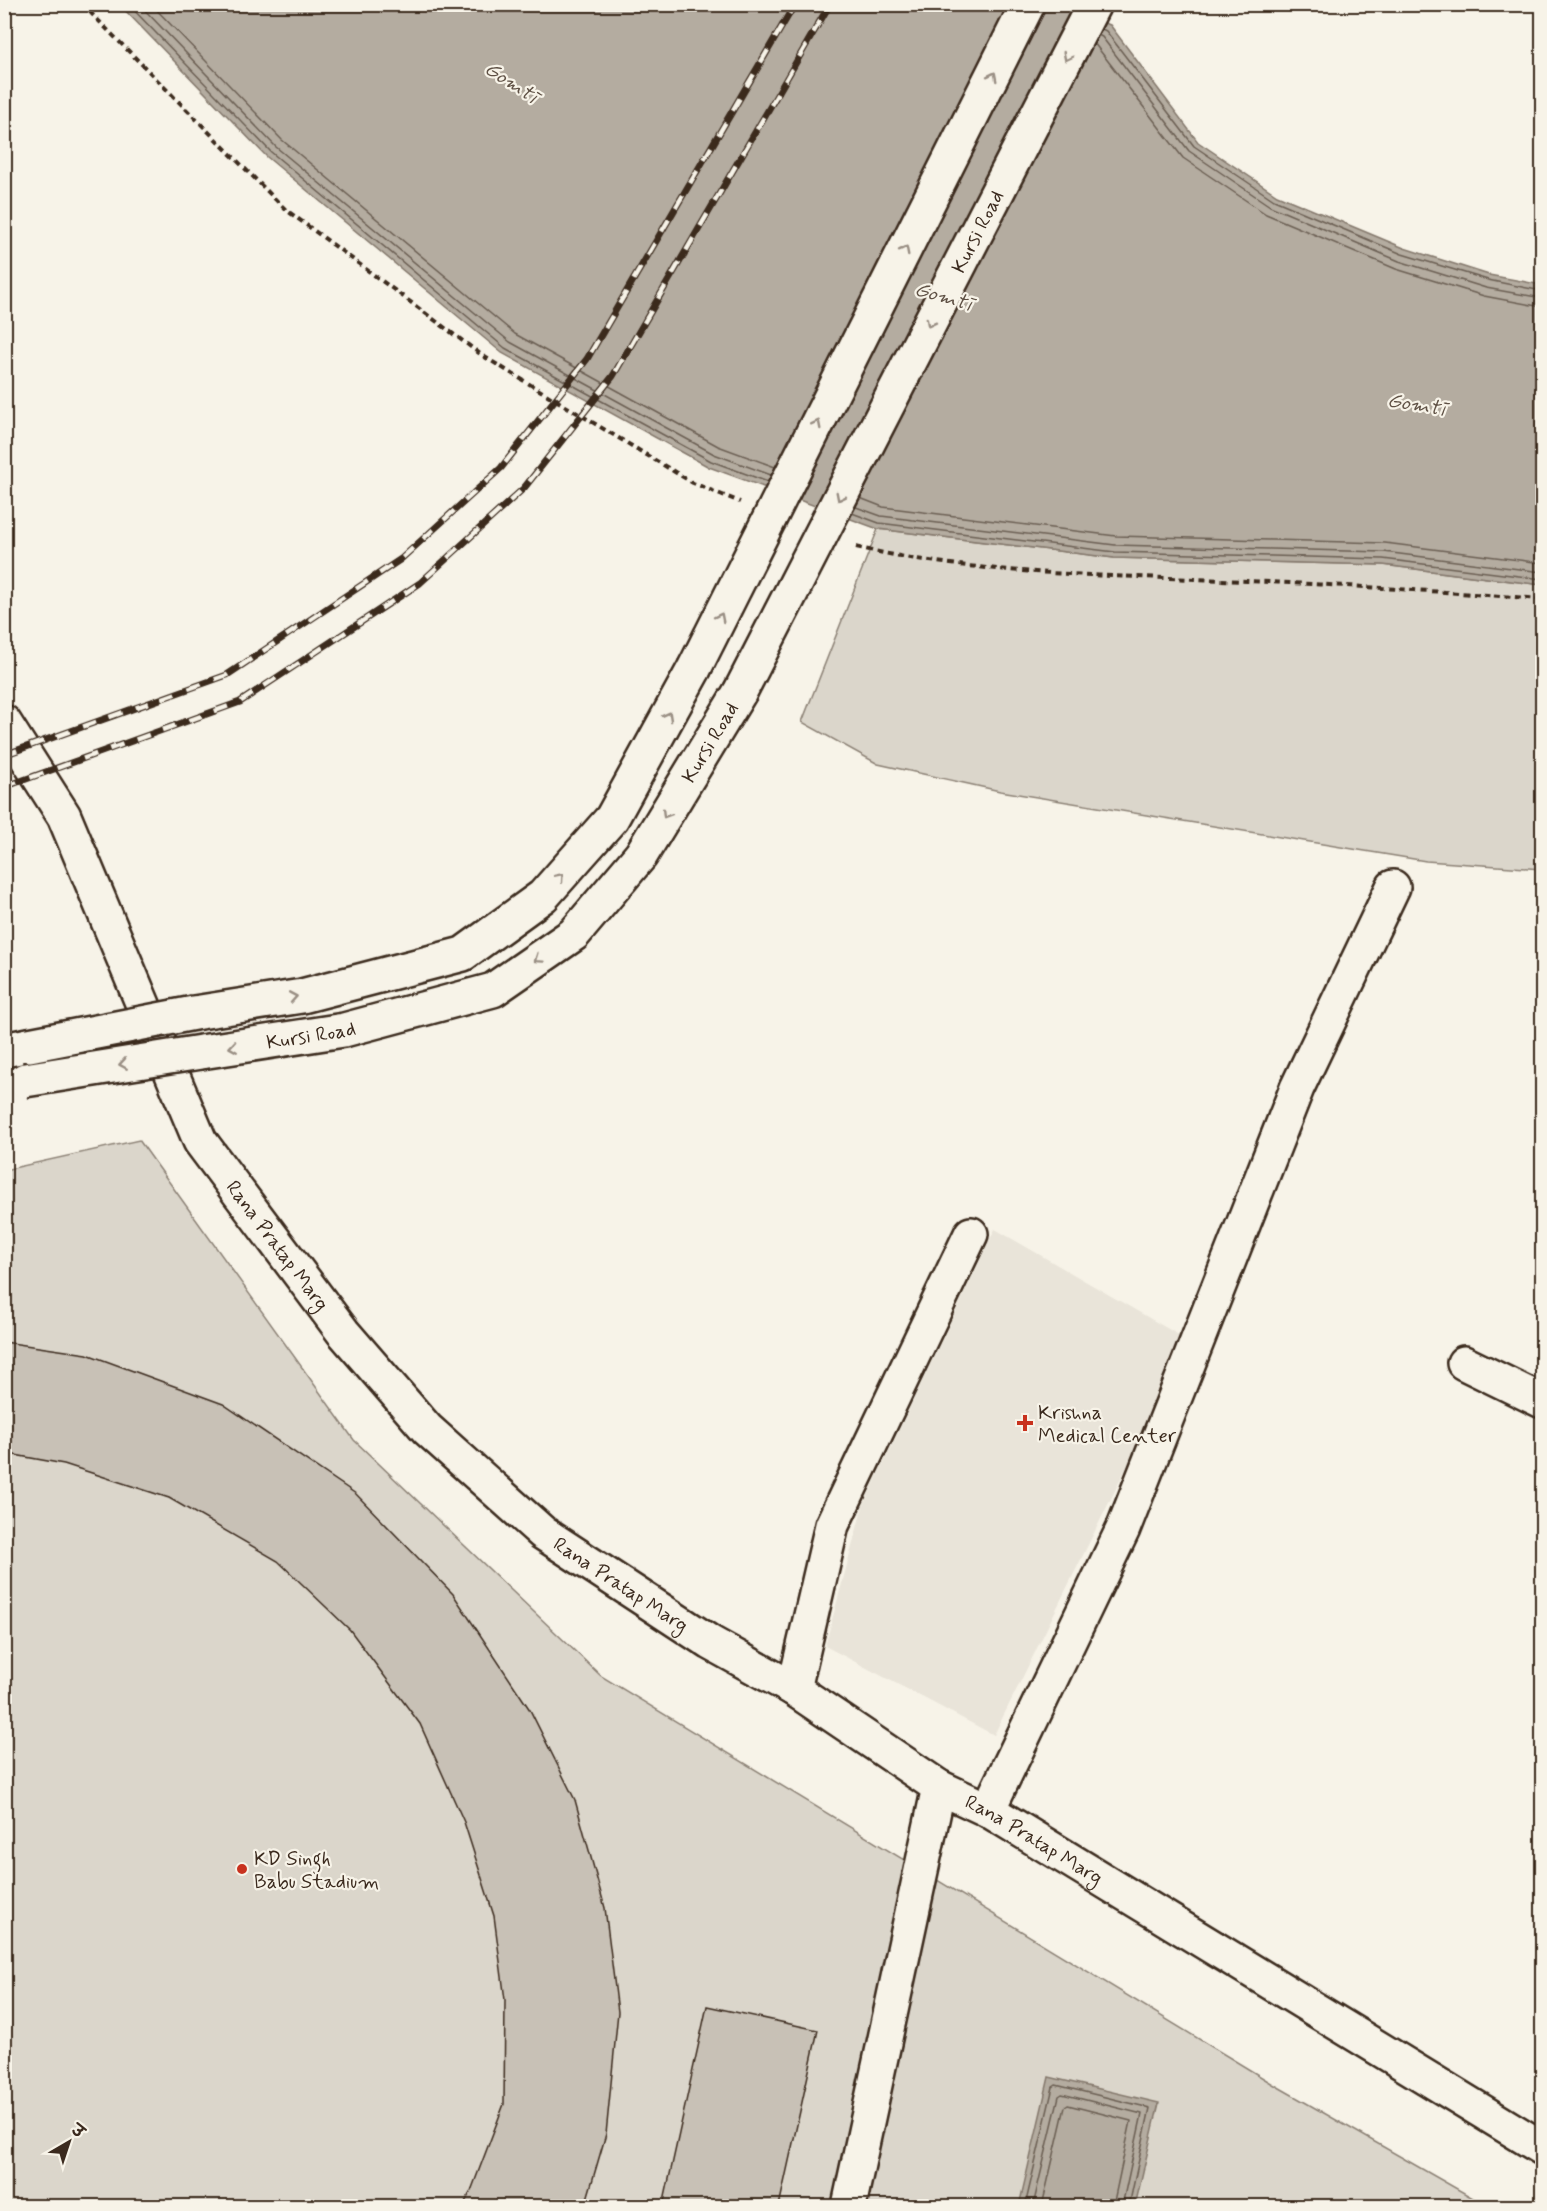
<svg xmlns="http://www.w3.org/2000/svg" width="1547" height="2211" font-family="Mynerve,'Playpen Sans Deva',sans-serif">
<rect width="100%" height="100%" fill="#f7f3e8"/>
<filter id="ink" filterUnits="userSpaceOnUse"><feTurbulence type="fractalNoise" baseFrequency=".0167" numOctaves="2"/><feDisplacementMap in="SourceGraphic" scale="12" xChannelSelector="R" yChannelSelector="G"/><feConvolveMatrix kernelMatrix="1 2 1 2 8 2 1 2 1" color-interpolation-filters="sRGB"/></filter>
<g filter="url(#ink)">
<path fill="#e9e4d9" d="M995,1229l194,112 -195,394 -169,-89 38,-140z"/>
<path fill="#dbd6cb" stroke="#8b8074" stroke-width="1.5" d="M878,529l236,29 269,7 159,20v284l-116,-8 -426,-70 -122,-27 -76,-42z
M139,1140l215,300 247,236 672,408 214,122h-1482l-1,-1036z"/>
<path fill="#b4aca0" stroke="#84786c" stroke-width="1.5" d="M1052,4l58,21 88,117 79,53 127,53 85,27 53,10v300l-159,-20 -269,-7 -236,-29 -169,-62 -207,-114 -235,-196 -147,-152z
M1049,2077l110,26 -24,103h-116z"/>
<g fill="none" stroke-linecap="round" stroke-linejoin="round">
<path stroke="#6b5e52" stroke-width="1.5" d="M128,4l143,148 234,196 206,113 57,21
M139,4l137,143 234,195 204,112 57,21
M151,4l131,136 233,194 203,112 57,21
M1102,29l4,2 88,115 80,54 128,54 86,26 54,11
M1098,35l4,2 87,114 81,55 129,55 87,27 56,10
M1094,43l89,115 83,56 130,55 88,27 58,11
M860,498l23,9 233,29 269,7 157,20
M856,507l25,9 234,29 269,7 158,20
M852,513l27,10 236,29 268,7 159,20
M1025,2206l28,-119 3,-2 94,23 -21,98
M1033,2206l26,-110 3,-2 80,20 -20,92
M1042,2206l23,-99 3,-2 63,16 -18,85"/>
</g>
<path fill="#c8c1b6" stroke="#3b2a1e" stroke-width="1.5" d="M4,1342l83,12 136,50 133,90 97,100 77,116 45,90 30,108 13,104 -12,122 -21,72h-122l8,-15 33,-87 1,-104 -11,-84 -30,-94 -44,-98 -70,-94 -72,-69 -109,-63 -105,-34 -60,-11z
M707,2006l111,24 -39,176h-116z"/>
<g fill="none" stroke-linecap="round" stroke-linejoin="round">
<defs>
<path id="minor" d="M1464,1363l78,38
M794,1689l38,-164 139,-291
M988,1810l135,-281 174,-441 96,-201
M849,2206l90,-419"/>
<g id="major">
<path id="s1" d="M4,722l60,94 136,325 143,191 84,97 116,104 168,110 83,46 145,98 49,23 554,338"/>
<path d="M194,1013l108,-17 161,-42 80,-58 69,-78 82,-149"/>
<path d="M4,1050l25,-5"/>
<path id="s2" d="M201,1052l143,-22 149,-40 81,-56 67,-79 99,-163"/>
</g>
</defs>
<use href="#minor" stroke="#3b2a1e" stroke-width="38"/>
<use href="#major" stroke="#3b2a1e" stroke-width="38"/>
<path stroke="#3b2a1e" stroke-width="4" stroke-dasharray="6 4.5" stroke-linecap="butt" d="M82,4l203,205 198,147 210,127 47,19
M856,547c119,28 243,28 365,33 107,4 214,11 321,19"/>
<use href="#minor" stroke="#f7f3e8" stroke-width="33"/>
<use href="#major" stroke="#f7f3e8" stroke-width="33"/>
<defs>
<path id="rail" d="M4,755l223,-80 174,-116 100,-91 86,-109 208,-355
M4,787l236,-85 180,-119 104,-95 89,-112 217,-372"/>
</defs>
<use href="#rail" stroke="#3b2a1e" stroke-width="7"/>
<use href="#rail" stroke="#f7f3e8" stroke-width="4.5" stroke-dasharray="14" stroke-linecap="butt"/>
<defs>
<g id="major-bridge">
<path d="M694,669l334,-665"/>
<path id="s3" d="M740,692l354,-688"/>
<path d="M29,1045l165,-32"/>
<path d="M25,1080l176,-28"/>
</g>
</defs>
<use href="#major-bridge" stroke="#3b2a1e" stroke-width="38" stroke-linecap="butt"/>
<use href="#major-bridge" stroke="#f7f3e8" stroke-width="33"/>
</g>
<defs><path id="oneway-chevron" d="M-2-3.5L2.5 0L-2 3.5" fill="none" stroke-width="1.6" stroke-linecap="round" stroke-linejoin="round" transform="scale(1.5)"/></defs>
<g stroke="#998e83">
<use href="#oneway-chevron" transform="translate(1067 57) rotate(117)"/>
<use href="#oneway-chevron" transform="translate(993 76) rotate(-63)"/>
<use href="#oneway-chevron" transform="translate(905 250) rotate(-63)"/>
<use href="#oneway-chevron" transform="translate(930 323) rotate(117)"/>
<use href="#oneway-chevron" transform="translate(817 424) rotate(-63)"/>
<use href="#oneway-chevron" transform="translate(840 497) rotate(117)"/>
<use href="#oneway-chevron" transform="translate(720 617) rotate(-63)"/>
<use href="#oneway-chevron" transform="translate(668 716) rotate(-61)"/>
<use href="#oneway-chevron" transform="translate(666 814) rotate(121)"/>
<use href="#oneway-chevron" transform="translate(560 877) rotate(-49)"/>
<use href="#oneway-chevron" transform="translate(538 959) rotate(145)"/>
<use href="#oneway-chevron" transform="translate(293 997) rotate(-10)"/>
<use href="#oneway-chevron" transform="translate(233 1047) rotate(171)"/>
<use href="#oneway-chevron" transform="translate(123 1064) rotate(171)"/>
</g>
</g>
<g fill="#c8321e" stroke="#f7f3e8" stroke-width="2">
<path d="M1022 1414h6v6h6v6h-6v6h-6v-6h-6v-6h6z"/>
<circle cx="242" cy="1869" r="6"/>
</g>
<g text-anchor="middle" stroke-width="4.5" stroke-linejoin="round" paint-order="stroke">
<g font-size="20" fill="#3b2a1e" stroke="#f7f3e8">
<text dy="7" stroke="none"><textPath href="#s3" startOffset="518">Kursi Road</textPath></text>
<text dy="7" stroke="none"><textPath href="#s2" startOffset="633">Kursi Road</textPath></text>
<text dy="7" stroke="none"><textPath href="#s2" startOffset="111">Kursi Road</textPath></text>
<text dy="7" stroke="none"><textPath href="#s1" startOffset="594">Rana Pratap Marg</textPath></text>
<text dy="7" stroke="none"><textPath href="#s1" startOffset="1080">Rana Pratap Marg</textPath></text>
<text dy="7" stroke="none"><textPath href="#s1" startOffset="1566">Rana Pratap Marg</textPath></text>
</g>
<g font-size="20" fill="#3b2a1e" stroke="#f7f3e8" text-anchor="start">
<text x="1038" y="1419">Krishna<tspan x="1038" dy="23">Medical Center</tspan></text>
<text x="254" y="1865">KD Singh<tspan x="254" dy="23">Babu Stadium</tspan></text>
</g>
<g font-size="21" font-style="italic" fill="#5f5145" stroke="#f7f3e8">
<text transform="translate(512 82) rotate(33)" y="7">Gomtī</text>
<text transform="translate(944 296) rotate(16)" y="7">Gomtī</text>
<text transform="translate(1417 404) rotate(9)" y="7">Gomtī</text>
</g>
</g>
<rect width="1547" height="2211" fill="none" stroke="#f7f3e8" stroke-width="24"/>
<rect x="12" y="12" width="1523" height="2187" fill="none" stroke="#3b2a1e" stroke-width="2" filter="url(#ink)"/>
<g transform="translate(69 2142) rotate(39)" stroke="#f7f3e8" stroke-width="4.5" paint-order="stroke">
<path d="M0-4.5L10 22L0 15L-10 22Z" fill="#3b2a1e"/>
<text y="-9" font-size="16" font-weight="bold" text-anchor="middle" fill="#3b2a1e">उ</text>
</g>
</svg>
